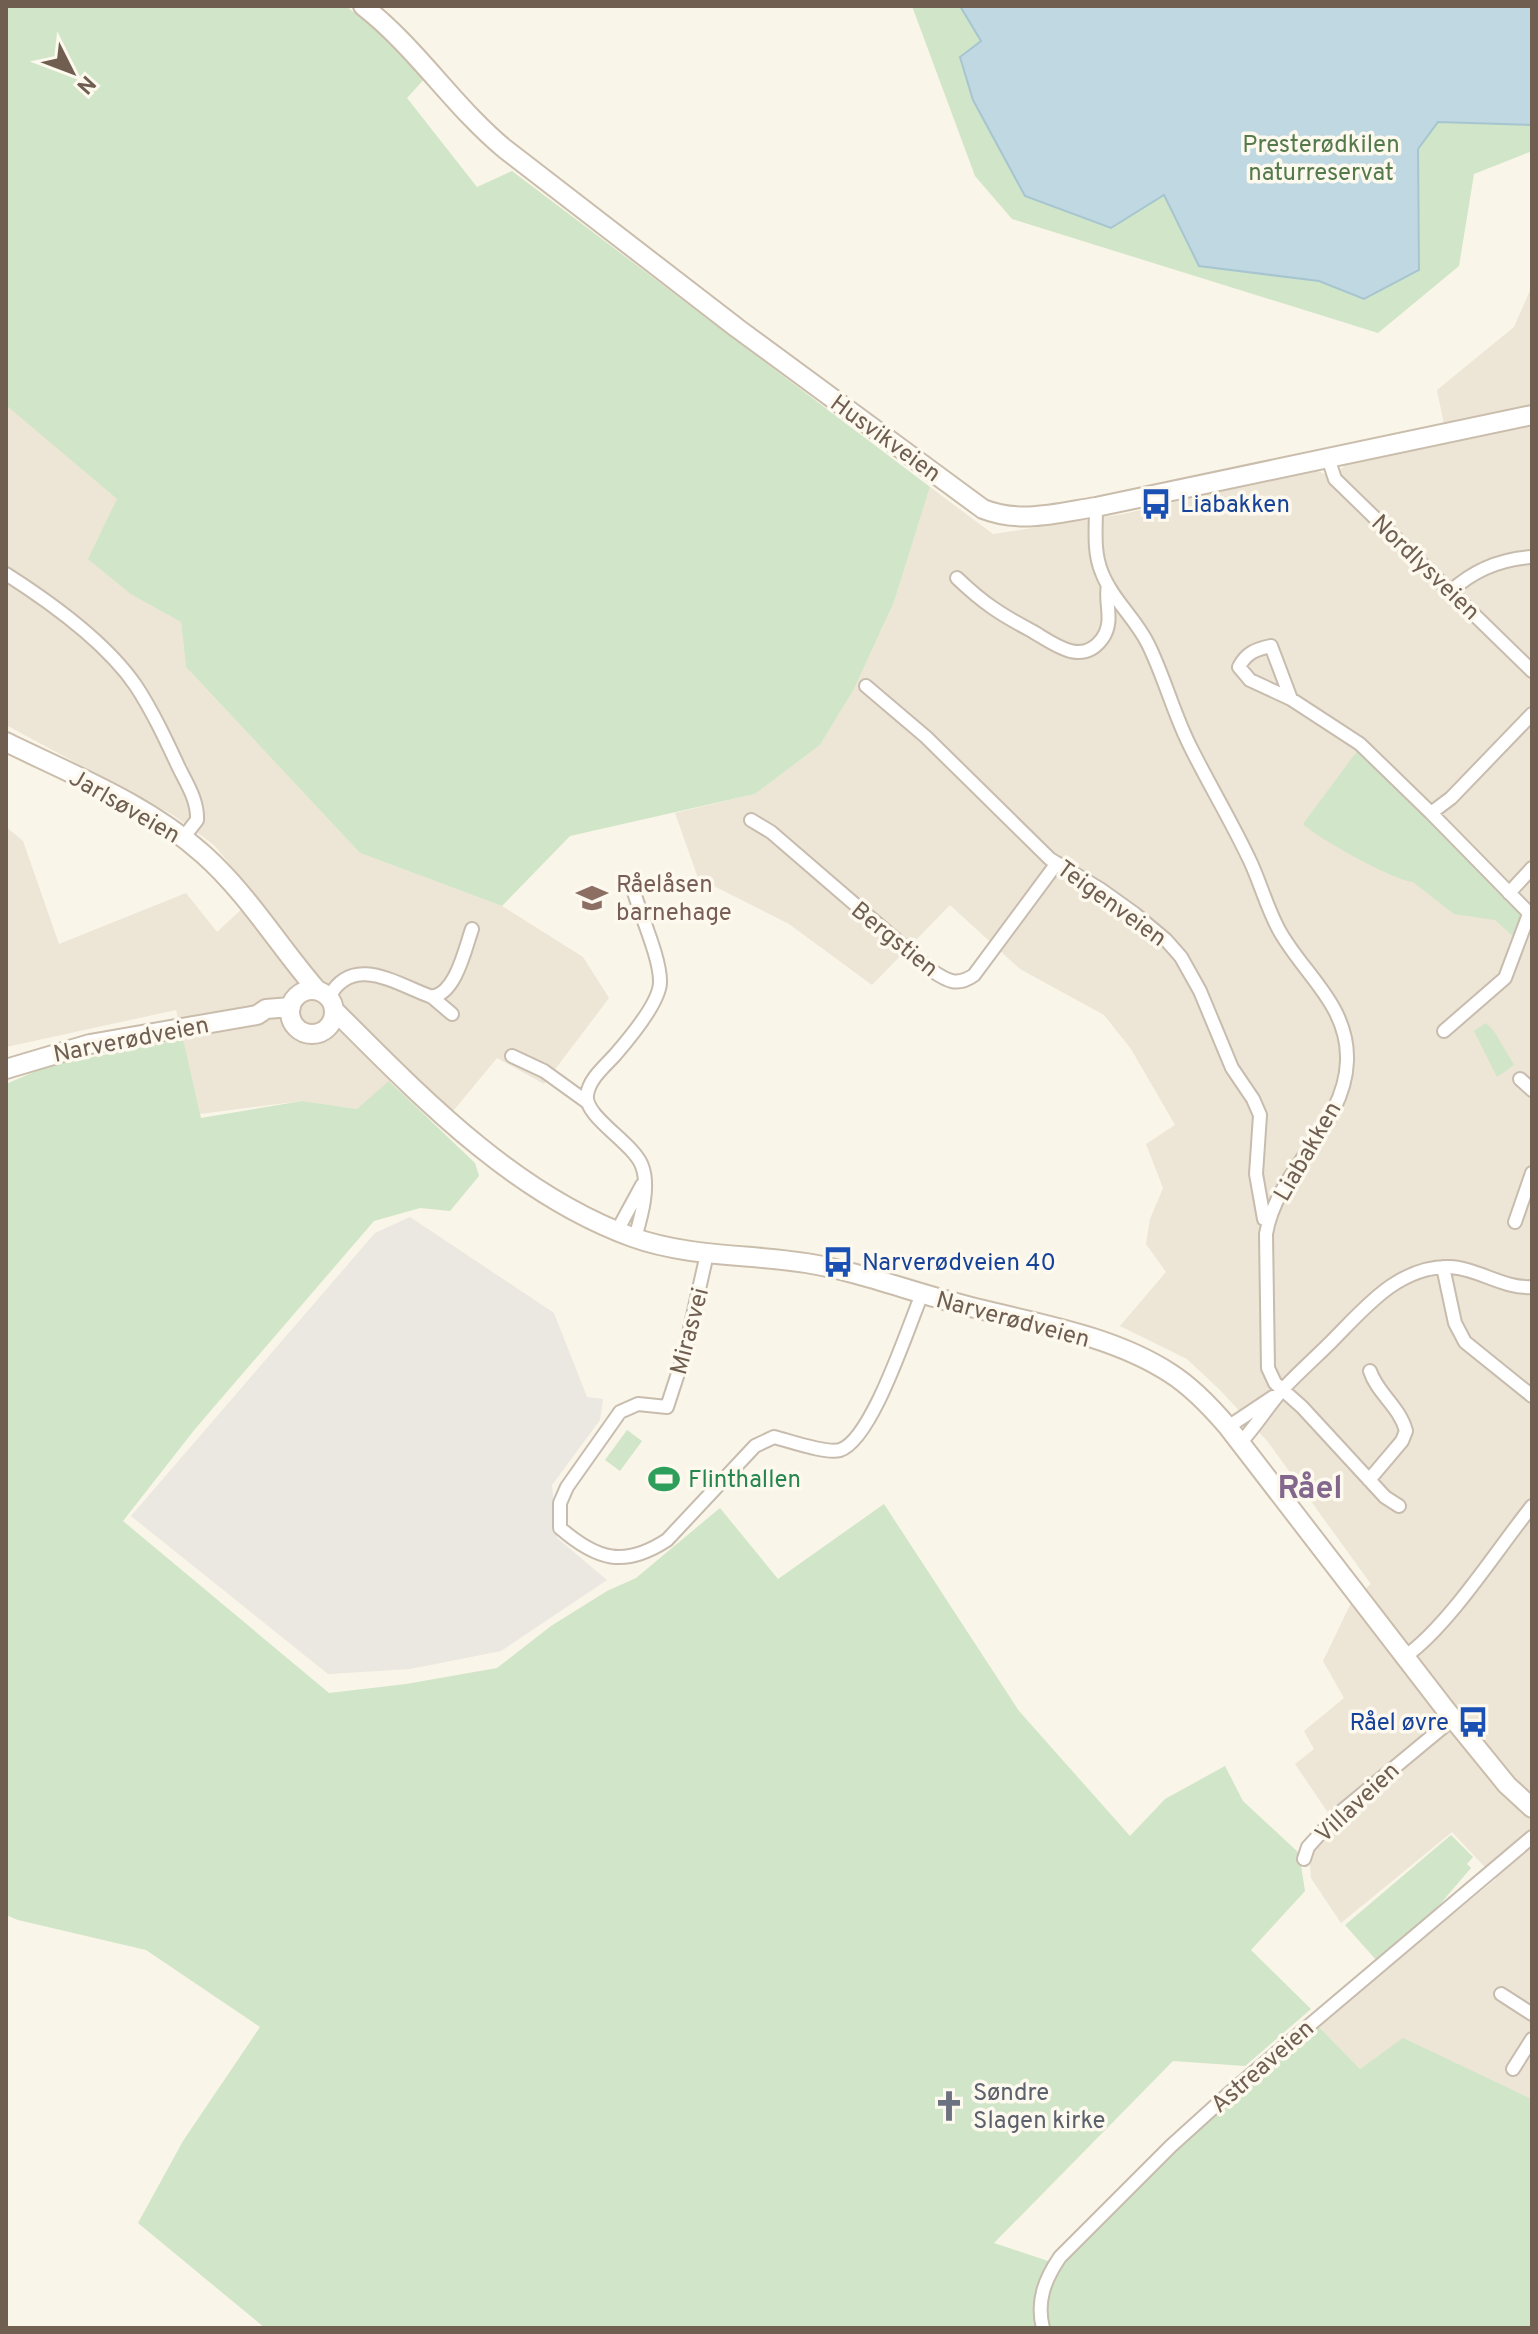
<svg xmlns="http://www.w3.org/2000/svg" width="1538" height="2334" font-family="Overpass,sans-serif">
<rect width="100%" height="100%" fill="#f9f5e8"/>
<path fill="#ede5d5" d="M1532,286v1813l-129,-60 -43,30 -43,-44 179,-146 -44,-47 -111,91 -30,-45 -2,-27 26,-28 -40,-59 19,-15 -10,-18 40,-33 -21,-37 29,-60 19,-17 -103,-142 -47,-51 -34,-32 -67,-33 46,-54 -20,-28 4,-25 13,-31 -17,-44 29,-19 -44,-76 -27,-34 -84,-46 -70,-64 -78,80 -83,-61 -91,-46 -23,-65 80,-19 65,-49 34,-56 40,-87 36,-115 63,47 131,-20 189,-45 19,8 18,-16 97,-22 -10,-49 77,-63z
M6,404l111,95 15,96 49,27 5,45 174,186 142,53 81,51 26,41 -65,86 -47,-26 -43,52 -6,1 -42,-43 -49,41 -55,-8 -102,13 -24,-104 -170,37v-220l17,14 36,103 127,-51 31,39 39,-36 -42,-51 -41,-30 -167,-90z"/>
<path fill="#ebe7e1" d="M410,1217l144,96 33,84 16,2 -3,21 -48,65 5,53 50,42 -106,71 -91,18 -82,5 -197,-158 244,-283z"/>
<path fill="#d1e5c8" d="M6,6h340l41,33 38,39 -18,20 70,89 35,-16 418,316 -36,115 -40,87 -34,56 -65,49 -185,42 -68,70 -142,-53 -174,-186 -5,-45 -49,-27 -44,-36 29,-60 -111,-94z
M912,6h620v145l-58,23 -15,92 -81,67 -366,-114 -37,-43z
M1358,750l5,1 160,162 -8,25 -20,-18 -41,-6 -41,-32c-20,-2 -96,-44 -110,-58z
M1486,1023l8,8 20,34 -17,12 -23,-46z
M183,1039l18,79 101,-17 55,8 32,-28 86,82 4,13 -29,35 -30,-3 -46,13 -179,208 -72,92 206,172 77,-9 91,-16 54,-42 56,-35 29,-13 84,-70 58,71 106,-75 135,207 111,125 35,-37 60,-33 18,35 56,52 6,38 -54,59 60,59 -66,57 -72,-5 -179,182 63,21 177,-170 83,-69 43,44 43,-31 129,61v229h-1267l-127,-105 45,-82 77,-114 -114,-77 -128,-30 -12,-5v-831l42,-18z
M627,1430l15,11 -22,30 -15,-11z
M1451,1835l22,22 -6,7 4,4 -42,49 -51,45 -33,-37z"/>
<path fill="#bfd8e1" stroke="#a7c5d1" stroke-width="2" d="M960,6h572v119l-94,-3 -20,27 1,121 -55,29 -45,-18 -120,-15 -35,-71 -53,33 -86,-32 -52,-96 -13,-43 21,-16z"/>
<g fill="none" stroke-linecap="round" stroke-linejoin="round">
<defs>
<path id="street" d="M1328,458l7,21 197,192
M1096,507c0,22 -3,45 6,66 10,26 34,46 46,71 17,34 26,72 44,106 19,38 41,74 59,113 10,22 16,45 28,67 24,44 70,75 68,131 -2,66 -70,108 -81,173l2,134 7,15 27,24 83,90 14,9
M6,574c44,28 100,68 130,112 17,26 30,54 43,82 8,16 19,33 18,52l-14,18
M957,578c26,25 43,36 75,53 21,12 49,36 70,8 13,-18 2,-36 6,-54
M1451,591c23,-21 50,-32 81,-34
M866,686l60,51 124,122 50,30 35,25 31,26 15,17 19,34 32,77 21,31 7,16 -4,59 8,45 4,2
M1291,699l-20,-53c-15,3 -25,7 -32,21l11,13 41,19 69,45 71,69 20,-15 81,-84
M1431,813l101,103
M751,820l20,12 160,138c16,11 26,17 43,5l83,-112
M633,889c7,25 28,70 27,94 -1,20 -32,57 -45,72 -10,11 -26,24 -28,40 -3,22 47,48 55,71 8,21 -1,51 -7,72
M1509,893l23,-25
M329,997c24,-44 67,-13 103,0 24,-4 33,-48 40,-68
M432,997l20,17
M1444,1031l61,-53 24,-64
M512,1056l32,15 43,31
M1520,1079l12,11
M1515,1222l17,-49
M617,1231l25,-46
M707,1254l-23,101 -17,52 -29,-3 -18,8 -53,75 -7,16v25c37,32 64,40 107,12l88,-94 19,-9c16,4 52,17 66,13 32,-10 68,-123 82,-156
M1443,1267l12,56 10,19 67,54
M1228,1427l45,-30
M1241,1442c15,-16 27,-36 42,-53 16,-17 33,-32 49,-48 32,-32 66,-75 117,-74 29,1 54,22 83,20
M1369,1480l33,-39 4,-10c-6,-24 -29,-38 -36,-60
M1406,1656c44,-32 90,-105 126,-150
M1304,1859l4,-12 29,-32 117,-97
M1501,1994l31,20
M1513,2069l19,-30
M1043,2328c-7,-27 2,-49 17,-71l111,-111 63,-57 298,-252"/>
<path id="secondary" d="M363,6c54,42 90,100 142,143l232,179 246,181c38,15 74,4 113,-2l436,-92
M6,742c67,33 141,62 197,112 45,40 75,91 114,136
M290 1012a22 22 0 1 1 44 0a22 22 0 1 1-44 0Z
M335,1011c87,87 179,183 297,226 55,20 116,17 174,26 50,8 97,26 146,39 72,20 155,30 218,71 22,14 41,34 58,54l218,283 61,75 25,23
M6,1069l84,-25 167,-29 9,-6 25,-2"/>
</defs>
<use href="#street" stroke="#c7bcae" stroke-width="16"/>
<use href="#secondary" stroke="#cabdac" stroke-width="22"/>
<use href="#street" stroke="#fff" stroke-width="12"/>
<use href="#secondary" stroke="#fff" stroke-width="18"/>
</g>
<defs>
<symbol id="bus-bare" viewBox="-9 -9 18 18"><path d="M-5-6H5V4H4V6H2V4H-2V6H-4V4H-5ZM-3.5-4V0h7V-4ZM-3.5 1.2v1.5H-2V1.2ZM2 1.2v1.5H3.5V1.2Z" fill="#1a4fb4" stroke="#fdf9ee" stroke-width="2.5" paint-order="stroke"/></symbol>
<symbol id="school-bare" viewBox="-9 -9 18 18"><path d="M0-5L7-2L0 1L-7-2ZM-4 1L0 2.5L4 1V4Q0 6-4 4Z" fill="#8d6e63" stroke="#fdf9ee" stroke-width="2.5" paint-order="stroke"/></symbol>
<symbol id="stadium-bare" viewBox="-9 -9 18 18"><path d="M0-5a6.5 5 0 1 0 0 10a6.5 5 0 1 0 0-10ZM-3.5-1.8h7v3.6h-7Z" fill="#2e9e5b" stroke="#fdf9ee" stroke-width="2.5" paint-order="stroke"/></symbol>
<symbol id="church-bare" viewBox="-9 -9 18 18"><path d="M-1.2-6h2.4v3.5h3.3v2.4h-3.3V6h-2.4V-.1h-3.3v-2.4h3.3Z" fill="#6b7280" stroke="#fdf9ee" stroke-width="2.5" paint-order="stroke"/></symbol>
</defs>
<g fill-rule="evenodd">
<use href="#bus-bare" x="1134" y="482" width="44" height="44"/>
<use href="#school-bare" x="570" y="876" width="44" height="44"/>
<use href="#bus-bare" x="816" y="1240" width="44" height="44"/>
<use href="#stadium-bare" x="642" y="1457" width="44" height="44"/>
<use href="#bus-bare" x="1451" y="1700" width="44" height="44"/>
<use href="#church-bare" x="927" y="2084" width="44" height="44"/>
</g>
<g text-anchor="middle" stroke-width="7" stroke-linejoin="round" paint-order="stroke">
<g font-size="24" fill="#547a4c" stroke="#fdf9ee">
<text x="1321" y="152">Presterødkilen<tspan x="1321" dy="28">naturreservat</tspan></text>
</g>
<g font-size="24" fill="#705f50" stroke="#fdf9ee">
<text transform="translate(886 438) rotate(36)" y="8">Husvikveien</text>
<text transform="translate(1426 567) rotate(44)" y="8">Nordlysveien</text>
<text transform="translate(125 806) rotate(30)" y="8">Jarlsøveien</text>
<text transform="translate(1112 903) rotate(36)" y="8">Teigenveien</text>
<text transform="translate(895 939) rotate(39)" y="8">Bergstien</text>
<text transform="translate(131 1039) rotate(-11)" y="8">Narverødveien</text>
<text transform="translate(1307 1151) rotate(-60)" y="8">Liabakken</text>
<text transform="translate(1013 1319) rotate(15)" y="8">Narverødveien</text>
<text transform="translate(689 1331) rotate(-75)" y="8">Mirasvei</text>
<text transform="translate(1357 1802) rotate(-43)" y="8">Villaveien</text>
<text transform="translate(1262 2066) rotate(-41)" y="8">Astreaveien</text>
</g>
<g font-size="24" fill="#164399" stroke="#fdf9ee" text-anchor="start">
<text x="1180" y="512">Liabakken</text>
<text x="862" y="1270">Narverødveien 40</text>
<text x="1449" y="1730" text-anchor="end">Råel øvre</text>
</g>
<g font-size="24" fill="#785e54" stroke="#fdf9ee" text-anchor="start">
<text x="616" y="892">Råelåsen<tspan x="616" dy="28">barnehage</tspan></text>
</g>
<g font-size="24" fill="#27864d" stroke="#fdf9ee" text-anchor="start">
<text x="688" y="1487">Flinthallen</text>
</g>
<g font-size="24" fill="#5b616d" stroke="#fdf9ee" text-anchor="start">
<text x="973" y="2100">Søndre<tspan x="973" dy="28">Slagen kirke</tspan></text>
</g>
<g font-size="32" font-weight="bold" fill="#84678c" stroke="#fdf9ee">
<text x="1310" y="1498">Råel</text>
</g>
</g>
<rect width="1538" height="2334" fill="none" stroke="#705f50" stroke-width="16"/>
<g transform="translate(72 72) rotate(132)" stroke="#fdf9ee" stroke-width="6" paint-order="stroke">
<path d="M0-6L14 30L0 20L-14 30Z" fill="#705f50"/>
<text y="-12" font-size="22" font-weight="bold" text-anchor="middle" fill="#705f50">N</text>
</g>
</svg>
